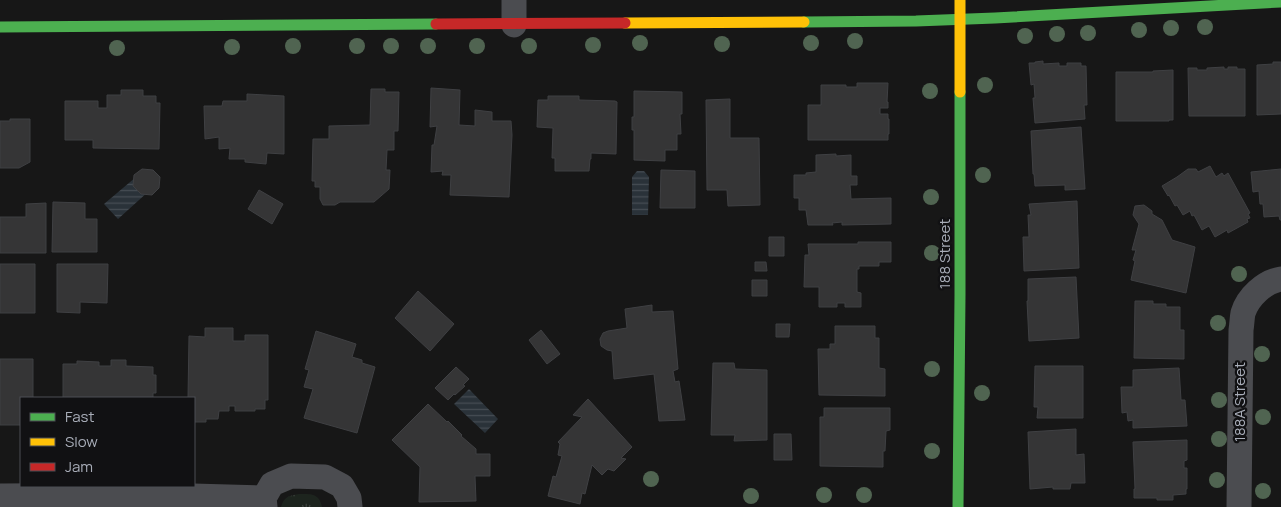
<svg xmlns="http://www.w3.org/2000/svg" width="1281" height="507" font-family="Manrope,sans-serif">
<defs>
<pattern id="grass-tufts" width="24" height="20" patternUnits="userSpaceOnUse" patternTransform="scale(1.25)"><rect width="24" height="20" fill="#1d241e"/><path d="M3 7l-1-3M5 7V3M7 7l1-3M15 17l-1-3M17 17v-4M19 17l1-3" fill="none" stroke="#3b413d"/></pattern>
<pattern id="water-rules" width="6" height="5" patternUnits="userSpaceOnUse" patternTransform="scale(1.25)"><rect width="6" height="5" fill="#2a3239"/><path d="M0 2.5h6" fill="none" stroke="#464d54"/></pattern>
</defs>
<rect width="100%" height="100%" fill="#171717"/>
<path fill="url(#grass-tufts)" d="M299,494c12,0 20,-1 23,13h-41c3,-10 7,-11 18,-13z"/>
<path fill="url(#water-rules)" d="M637,171h7l5,6 -1,38h-16v-38z
M136,177l13,14 -31,28 -14,-15z
M469,389l29,30 -13,14 -31,-29z"/>
<path fill="#353536" stroke="#3f4043" d="M1043,61v3l16,-1v3h8v-3h14v3h5l1,39h-3l1,14 -50,4 -2,-25h2l-1,-14 -3,1 -2,-22h6v-1z
M1273,62h8v52l-24,1v-50l16,-1z
M1224,67v2h4v-2h9v2h8v47h-56l-1,-48h9v2h10v-2z
M1173,70v50h-4v1h-53v-49h37v-1z
M857,83h31l-1,19h1v6h-8v6h8v5h1v15h-1v6h-80v-35h13v-20h25v2h11z
M431,88l29,2 -1,35 16,1v-16l17,2v9h19l1,14 -3,62 -59,-2 1,-20h-9l1,-4 -12,1 1,-27h2l3,-19 -7,1z
M371,89h14v3h14l-1,39h-4v19h-7l-1,20h4l-1,19 -15,13h-34l-5,3h-12l-3,-6v-12h-5v-6h-3l1,-42h16v-13l41,-1z
M121,90h22v6h13v7h4l-1,46 -66,-1v-8h-28v-39h33v7h9v-13h14z
M634,91l48,1v22h-2l1,20h-4v16h-12v11l-31,-1v-30h-2v-13h2z
M247,94l37,2v58l-17,-1 -1,11 -21,-2v-3h-16l1,-11 -11,1v-12l-14,2 -1,-33h18l1,-5h24z
M548,96h31v4l36,1 2,1 -1,52 -25,-1v6h-1l-1,12h-34v-13h-3l1,-30 -16,-1 1,-27h10z
M730,99v39h29l1,67 -32,1 -1,-16h-20l-1,-90z
M10,119h20v43l-11,6h-19v-47h10z
M1081,127l4,62 -20,1v-5l-30,1 -1,-12h-1l-2,-43z
M836,154v2l15,-1v21h6v9h-7l1,14 40,-1v26l-49,1v-3l-10,1 1,2h-25l-2,-15h-7v-12h-5v-23h12v-2l10,-1v-17z
M1210,166l6,11 6,-4 2,3 4,-3 22,40 -2,1 2,4 -3,1 1,3 -20,11 -1,-3 -12,7 -6,-11 -7,4 -8,-15 -2,1 -2,-5 -7,4 -6,-10 -2,1 -6,-11 -1,1 -6,-10 15,-9 11,-8h8l2,3z
M142,169l11,1 7,7 -1,11 -7,7 -11,-1 -8,-8 1,-11z
M1281,169v51h-1l-1,-4 -15,1 -1,-13h-3l-1,-13 -6,1 -2,-20z
M661,170l34,1v37h-35z
M259,190l24,14 -11,20 -24,-15z
M1077,201l2,67 -55,3 -1,-34h6l-1,-22h3l-2,-11z
M53,202l32,1v16h12v33h-45z
M46,203v50h-46v-36h26v-13z
M1144,205l8,6v3l10,6 10,20 23,7 -9,46 -55,-13 4,-19 -2,-1 3,-10h-4l7,-26 -6,-9 2,-9z
M769,237h15v19h-15z
M858,242h33v20h-12v4h-20v3h-2v23l4,1v14h-16v-4h-8v4h-18v-20h-15l1,-32h4l-1,-11h50z
M755,262h11l1,9h-12z
M0,264h35v49h-35z
M57,264h51l-1,39 -27,-1v11l-23,-1z
M1076,277l3,61 -50,3 -2,-40h1v-22z
M752,280h15v16h-15z
M418,291l36,33 -24,27 -35,-33z
M1135,301h18v3h13v3h14v23h4v29l-50,-1z
M652,305v7l21,-1 5,58 -5,2 2,11 4,-1 6,39 -26,1 -5,-47 -40,5 -2,-28 -5,-1 -6,-4 -1,-7 3,-6 5,-2 19,-3 -2,-19z
M776,324h14l-1,13h-13z
M835,326h40v12h4v30l6,1v27l-66,-1 -1,-46h12v-5h5z
M205,328h28v13h12v-6h23v65h-3v9h-10v2h-20v-5h-6v5h-10l-1,8h-12v3h-12v-24h-6l1,-62 16,1z
M541,330l19,24 -13,10 -18,-24z
M316,331l40,13 -4,13 10,3v3l13,4 -18,66 -53,-15 9,-29 -9,-2 5,-17 -4,-1z
M0,359h33v39h-12v27h-21z
M111,360h15v6l27,1v8h3v18h-3v5h-90v-34h14v-3l22,1v4h12z
M713,363h21l1,6 32,1v70l-33,1 1,-6h-24z
M1035,366h48v52h-46l1,-11h-4z
M456,367l13,12 -6,6 2,1 -10,9 -1,-1 -6,6 -13,-12z
M1179,368l2,32h4l2,26 -54,2v-8l-5,1 -1,-9 -5,1 -1,-26h12v-17z
M588,399l44,48 -11,11 5,1 -12,12 -6,-2 -6,6 -10,-10 -7,29 -3,-1 -2,11 -32,-8 5,-20 3,1 6,-21 -4,-1 2,-11 -2,-2 24,-25 -9,-2z
M428,404l19,18 1,-1 14,14 -1,1 15,13v5h14v22h-15l1,25 -57,1 1,-35 -28,-27z
M824,408h66v22l-4,1 -1,20h-2v16l-63,-1v-49h4z
M1076,429v26l8,-1 1,29h-14l-1,6h-17v-2l-23,2 -2,-57z
M774,434h17l1,26h-18z
M1187,440v20l-3,1v7h3v21h-1v5l-13,1v5h-16v-2h-23v-9h1l-2,-47z"/>
<g fill="none" stroke-linecap="round" stroke-linejoin="round">
<path stroke="#4b4c50" stroke-width="25" d="M514,25v-25
M0,496l157,-1 107,3
M265,507l-1,-9 8,-14 19,-8 34,1 17,9 7,12 1,9
M1239,507l2,-177c1,-6 1,-12 2,-17 5,-16 21,-31 38,-34"/>
<path stroke="#4caf50" stroke-width="11" d="M804,22l112,-1 79,-3 286,-16
M0,27l436,-3
M958,507l2,-212v-203"/>
<path stroke="#ffc107" stroke-width="11" d="M960,0v92
M625,23l179,-1"/>
<path stroke="#c62828" stroke-width="11" d="M436,24l189,-1"/>
</g>
<g fill="#506451">
<circle cx="1205" cy="27" r="8"/>
<circle cx="1171" cy="28" r="8"/>
<circle cx="1139" cy="30" r="8"/>
<circle cx="1088" cy="33" r="8"/>
<circle cx="1057" cy="34" r="8"/>
<circle cx="1025" cy="36" r="8"/>
<circle cx="855" cy="41" r="8"/>
<circle cx="640" cy="43" r="8"/>
<circle cx="811" cy="43" r="8"/>
<circle cx="722" cy="44" r="8"/>
<circle cx="593" cy="45" r="8"/>
<circle cx="293" cy="46" r="8"/>
<circle cx="357" cy="46" r="8"/>
<circle cx="391" cy="46" r="8"/>
<circle cx="428" cy="46" r="8"/>
<circle cx="477" cy="46" r="8"/>
<circle cx="529" cy="46" r="8"/>
<circle cx="232" cy="47" r="8"/>
<circle cx="117" cy="48" r="8"/>
<circle cx="985" cy="85" r="8"/>
<circle cx="930" cy="91" r="8"/>
<circle cx="983" cy="175" r="8"/>
<circle cx="931" cy="197" r="8"/>
<circle cx="932" cy="253" r="8"/>
<circle cx="1239" cy="274" r="8"/>
<circle cx="1218" cy="323" r="8"/>
<circle cx="1262" cy="354" r="8"/>
<circle cx="932" cy="369" r="8"/>
<circle cx="982" cy="393" r="8"/>
<circle cx="1219" cy="400" r="8"/>
<circle cx="1263" cy="417" r="8"/>
<circle cx="1219" cy="439" r="8"/>
<circle cx="932" cy="451" r="8"/>
<circle cx="651" cy="479" r="8"/>
<circle cx="1217" cy="480" r="8"/>
<circle cx="1263" cy="491" r="8"/>
<circle cx="824" cy="495" r="8"/>
<circle cx="864" cy="495" r="8"/>
<circle cx="751" cy="496" r="8"/>
</g>
<g text-anchor="middle" stroke-width="4.5" stroke-linejoin="round" paint-order="stroke">
<g font-size="15" fill="#a8adb8" stroke="#111113">
<text transform="translate(945 254) rotate(-90)" y="5">188 Street</text>
<text transform="translate(1240 402) rotate(-90)" y="5">188A Street</text>
</g>
</g>
<rect x="20" y="397" width="175" height="90" fill="#111113" stroke="#4d4f55"/>
<rect x="30" y="413" width="25" height="8" fill="#4caf50" stroke="#4d4f55"/>
<text x="65" y="422" font-size="15" fill="#a8adb8">Fast</text>
<rect x="30" y="438" width="25" height="8" fill="#ffc107" stroke="#4d4f55"/>
<text x="65" y="447" font-size="15" fill="#a8adb8">Slow</text>
<rect x="30" y="463" width="25" height="8" fill="#c62828" stroke="#4d4f55"/>
<text x="65" y="472" font-size="15" fill="#a8adb8">Jam</text>
</svg>
